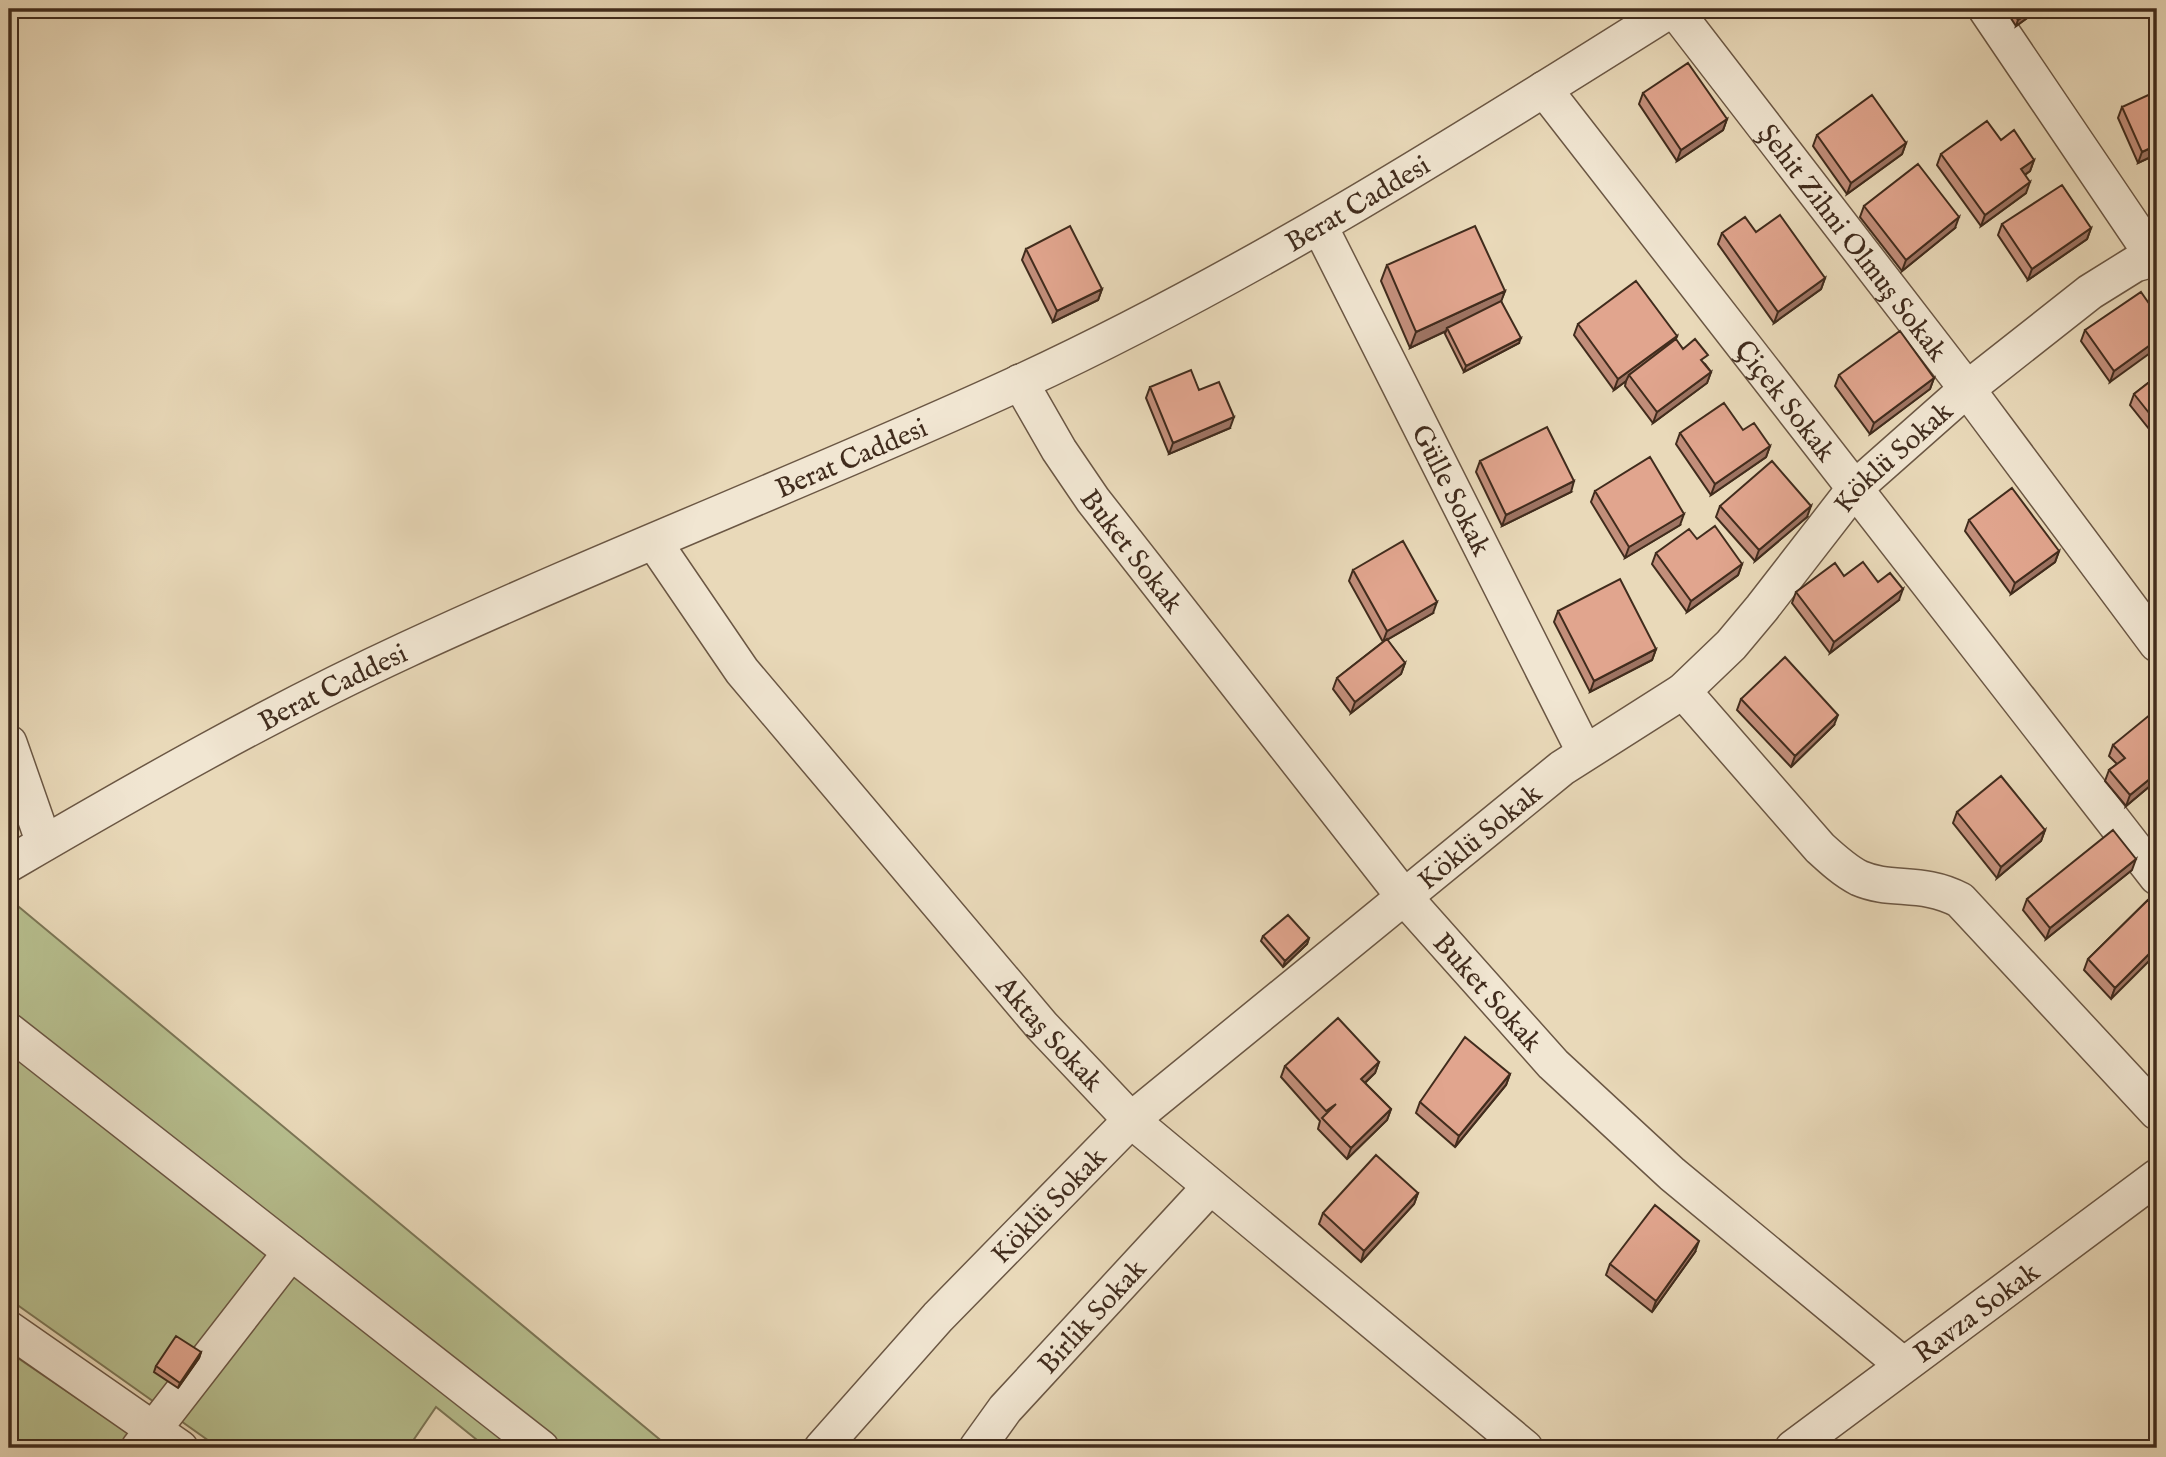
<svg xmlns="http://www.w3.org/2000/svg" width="2166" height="1457" font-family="'IM FELL English',serif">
<rect width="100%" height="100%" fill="#e9d9b9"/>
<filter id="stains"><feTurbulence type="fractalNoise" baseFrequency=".00286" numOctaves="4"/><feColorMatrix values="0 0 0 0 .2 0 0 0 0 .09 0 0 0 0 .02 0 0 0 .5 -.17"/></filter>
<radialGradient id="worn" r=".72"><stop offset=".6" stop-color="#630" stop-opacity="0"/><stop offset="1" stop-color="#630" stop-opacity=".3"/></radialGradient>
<path fill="#b7bf8f" stroke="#7c7656" stroke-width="2" d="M19,907l651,541h-183l-51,-41 -28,41h-189l-210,-149v-385z
M9,1352l125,85 -9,11h-116z"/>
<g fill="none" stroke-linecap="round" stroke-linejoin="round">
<defs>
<g id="minor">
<path id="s1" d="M1674,9l293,380 190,255"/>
<path d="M1986,9l171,253"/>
<path id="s2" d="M1544,89l613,788"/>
<path id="s3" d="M1320,227l264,524"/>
<path id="s4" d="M1020,382l39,68 34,50 312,398 148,166 119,110 231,191"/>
<path id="s5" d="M654,542l88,129 300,355 89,94 394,328"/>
<path d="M1683,691l137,157c12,11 25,23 39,30 32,14 63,2 101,22l197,212"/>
<path d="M9,743l35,100"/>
<path id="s6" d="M9,864c130,-76 261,-151 397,-214 202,-94 411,-174 613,-267 229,-106 440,-240 653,-374"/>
<path d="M9,1031l532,417"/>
<path d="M9,1329l171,119"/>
<path d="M139,1448l152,-196"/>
<path id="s7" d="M822,1448l116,-131 193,-197 431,-352 121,-77 48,-46 31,-37 93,-120 112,-99 123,-97 45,-28 22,-6"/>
<path id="s8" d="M977,1448l28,-39 205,-222"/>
<path id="s9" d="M1793,1448l364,-271"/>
</g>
</defs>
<use href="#minor" stroke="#6b5744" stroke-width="38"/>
<use href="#minor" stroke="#f1e6d2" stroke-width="35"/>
</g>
<path fill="#c28e7a" stroke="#412c1d" stroke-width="2" d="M2005,9h31l-2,4 -18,13z
M1643,93l84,26 -4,11 -46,31 -38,-57z
M2122,107l35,47 -19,9 -20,-45z
M1817,135l89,8 -4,11 -55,40 -34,-48z
M1941,154l93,6 -4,11 -5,4 1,18 -45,33 -44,-61z
M1864,206l91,22 -53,43 -42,-54z
M2002,224l89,4 -4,11 -59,41 -30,-45z
M1756,232l69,46 -4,11 -47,34 -56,-79 4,-11z
M1026,249l76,40 -4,11 -45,22 -31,-62z
M1387,265l118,26 -4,10 18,42 -55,29 -19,-38 1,-3 -36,17 -29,-67z
M2157,315l-47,67 -29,-41 4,-11z
M1578,324l99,12 -2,4 8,9 22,15 6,8 -4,11 -54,40 -28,-37 1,-5 -12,9 -40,-55z
M1839,375l95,3 -4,11 -60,45 -35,-48z
M2157,376v63l-27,-34 4,-11z
M1150,387l49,3 31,38 -61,26 -23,-56z
M1743,430l27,16 -4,11 -55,38 -35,-51 4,-11z
M1480,461l91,31 -69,34 -26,-54z
M1595,491l85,34 -55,33 -34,-56z
M1720,506l87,11 -52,44 -39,-44z
M1969,520l90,31 -4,11 -44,32 -46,-63z
M1697,539l45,25 -4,11 -51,37 -35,-48 4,-11z
M1353,570l80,43 -46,27 18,23 -4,11 -50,39 -18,-24 4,-11 46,-36 -34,-61z
M1844,576l34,6 21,18 -69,53 -38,-50 4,-11z
M1558,611l98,38 -4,11 -62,32 -36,-70z
M1741,699l93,26 -43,42 -54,-57z
M2113,745l44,35 -31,26 -21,-25 4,-11 8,-6 -8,-8z
M1957,812l88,18 -4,11 -44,37 -44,-55z
M2132,870l-86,69 -23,-29 4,-11z
M2148,900l-37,99 -27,-29 4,-11z
M1263,936l46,2 -2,6 -24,23 -22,-26z
M2157,1030v16l-4,-4z
M1379,1062l-4,11 -10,10 26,26 -4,11 -40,39 -29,-30 2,-8 -39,-44 4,-11z
M1510,1074l-4,11 -51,62 -39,-34 4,-11z
M1418,1193l-4,11 -53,58 -42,-38 4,-11z
M1695,1252l-43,60 -46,-37 4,-11z
M201,1352l-2,6 -21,30 -24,-16 2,-6z"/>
<path fill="#9e7463" stroke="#412c1d" stroke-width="2" d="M2035,9h1l-2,4 -18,13 2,-6z
M1727,119l-4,11 -46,31 4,-11z
M1906,143l-4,11 -55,40 4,-11z
M2157,145v9l-19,9 4,-11z
M2034,160l-4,11 -13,9 4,-11z
M2030,182l-4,11 -45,33 4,-11z
M1959,217l-4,11 -53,43 4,-11z
M2091,228l-4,11 -59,41 4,-11z
M1825,278l-4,11 -47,34 4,-11z
M1102,289l-4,11 -45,22 4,-11z
M1505,291l-6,16 -52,21 -1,3 -36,17 6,-16z
M1677,336l-4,11 -44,28 -3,6 -12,9 4,-11z
M1521,338l-2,5 -55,29 2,-6z
M2157,340v8l-47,34 4,-11z
M1711,372l-4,11 -54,40 4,-11z
M1934,378l-4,11 -60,45 4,-11z
M1234,417l-4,11 -61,26 4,-11z
M1770,446l-4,11 -55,38 4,-11z
M1574,481l-3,11 -69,34 4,-11z
M1811,506l-4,11 -52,44 4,-11z
M1684,514l-4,11 -55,33 4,-11z
M2059,551l-4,11 -44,32 4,-11z
M1742,564l-4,11 -51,37 4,-11z
M1903,589l-4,11 -69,53 4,-11z
M1437,602l-4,11 -50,29 4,-11z
M1656,649l-4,11 -62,32 4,-11z
M1405,663l-4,11 -50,39 4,-11z
M1838,715l-4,10 -43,42 4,-11z
M2157,773v7l-31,26 4,-11z
M2045,830l-4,11 -44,37 4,-11z
M2136,859l-4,11 -86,69 4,-11z
M1309,938l-2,6 -24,23 2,-6z
M2157,946v7l-46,46 4,-11z
M1379,1062l-4,11 -18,17 4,-11z
M1510,1074l-4,11 -51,62 4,-11z
M1391,1109l-4,11 -40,39 4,-11z
M1418,1193l-4,11 -53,58 3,-11z
M1699,1241l-4,11 -43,60 4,-11z
M201,1352l-2,6 -21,30 2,-5z"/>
<path fill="#e1a58e" stroke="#412c1d" stroke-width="2" d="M2010,9h25l-17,11z
M1688,63l39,56 -46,31 -38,-57z
M2157,91v54l-15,7 -20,-45z
M1872,95l34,48 -55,40 -34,-48z
M1987,121l14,19 13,-10 20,30 -13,9 9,13 -45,33 -44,-61z
M1918,164l41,53 -53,43 -42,-54z
M2062,185l29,43 -59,41 -30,-45z
M1780,215l45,63 -47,34 -56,-79 23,-16 11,15z
M1070,226l32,63 -45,22 -31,-62z
M1475,226l30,65 -89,41 -29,-67z
M1636,281l41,55 -59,43 -40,-55z
M2141,292l16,23v25l-43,31 -29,-41z
M1501,301l20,37 -55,28 -19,-38z
M1900,331l34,47 -60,45 -35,-48z
M1676,339l7,10 12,-10 13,16 -7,5 10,12 -54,40 -28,-37z
M1191,370l8,20 20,-8 15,35 -61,26 -23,-56z
M2157,376v47l-23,-29z
M1724,403l19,27 11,-7 16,23 -55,38 -35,-51z
M1547,427l27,54 -68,34 -26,-54z
M1650,457l34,57 -55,33 -34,-56z
M1772,461l39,45 -52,44 -39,-44z
M2012,488l47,63 -44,32 -46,-63z
M1715,526l27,38 -51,37 -35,-48 33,-24 8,10z
M1403,541l34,61 -50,29 -34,-61z
M1863,562l15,20 12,-9 13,16 -69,53 -38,-50 39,-29 9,13z
M1620,579l36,70 -62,32 -36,-70z
M1387,639l18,24 -50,39 -18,-24z
M1785,657l53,58 -43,41 -54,-57z
M2157,709v64l-27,22 -21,-25 16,-12 -12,-13z
M2001,776l44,54 -44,37 -44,-55z
M2113,830l23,29 -86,69 -23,-29z
M2148,900l9,9v37l-42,42 -27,-29z
M1288,915l21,23 -24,23 -22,-25z
M1338,1018l41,44 -18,17 30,30 -40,39 -29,-30 14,-14 -10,7 -41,-45z
M1465,1037l45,37 -51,62 -39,-34z
M1376,1155l42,38 -54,58 -41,-38z
M1655,1205l44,36 -43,60 -46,-37z
M176,1336l25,16 -21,31 -24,-17z"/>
<g text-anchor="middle" stroke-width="6" stroke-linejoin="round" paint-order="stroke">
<g font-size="28" fill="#412c1d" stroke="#f1e6d2">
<text dy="10" stroke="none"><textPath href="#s6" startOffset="1503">Berat Caddesi</textPath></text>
<text dy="10" stroke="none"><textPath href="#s1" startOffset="294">Şehit Zihni Olmuş Sokak</textPath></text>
<text dy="10" stroke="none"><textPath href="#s2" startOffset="394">Çiçek Sokak</textPath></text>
<text dy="10" stroke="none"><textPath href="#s6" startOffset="936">Berat Caddesi</textPath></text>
<text dy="10" stroke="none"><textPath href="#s7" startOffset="1466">Köklü Sokak</textPath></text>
<text dy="10" stroke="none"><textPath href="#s3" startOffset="294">Gülle Sokak</textPath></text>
<text dy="10" stroke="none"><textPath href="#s4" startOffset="203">Buket Sokak</textPath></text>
<text dy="10" stroke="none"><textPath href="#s6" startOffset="369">Berat Caddesi</textPath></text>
<text dy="10" stroke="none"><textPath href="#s7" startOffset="900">Köklü Sokak</textPath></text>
<text dy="10" stroke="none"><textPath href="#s4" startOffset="770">Buket Sokak</textPath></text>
<text dy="10" stroke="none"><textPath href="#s5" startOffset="632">Aktaş Sokak</textPath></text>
<text dy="10" stroke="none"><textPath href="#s7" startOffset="332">Köklü Sokak</textPath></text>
<text dy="10" stroke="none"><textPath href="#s9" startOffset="228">Ravza Sokak</textPath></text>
<text dy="10" stroke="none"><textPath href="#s8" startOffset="175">Birlik Sokak</textPath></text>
</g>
</g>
<rect width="2166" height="1457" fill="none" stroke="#e9d9b9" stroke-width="35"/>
<rect x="10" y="10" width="2145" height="1436" fill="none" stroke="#412c1d" stroke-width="3.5"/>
<rect x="18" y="18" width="2131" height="1422" fill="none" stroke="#412c1d" stroke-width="2"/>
<rect width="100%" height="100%" filter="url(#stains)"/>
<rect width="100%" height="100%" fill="url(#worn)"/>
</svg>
